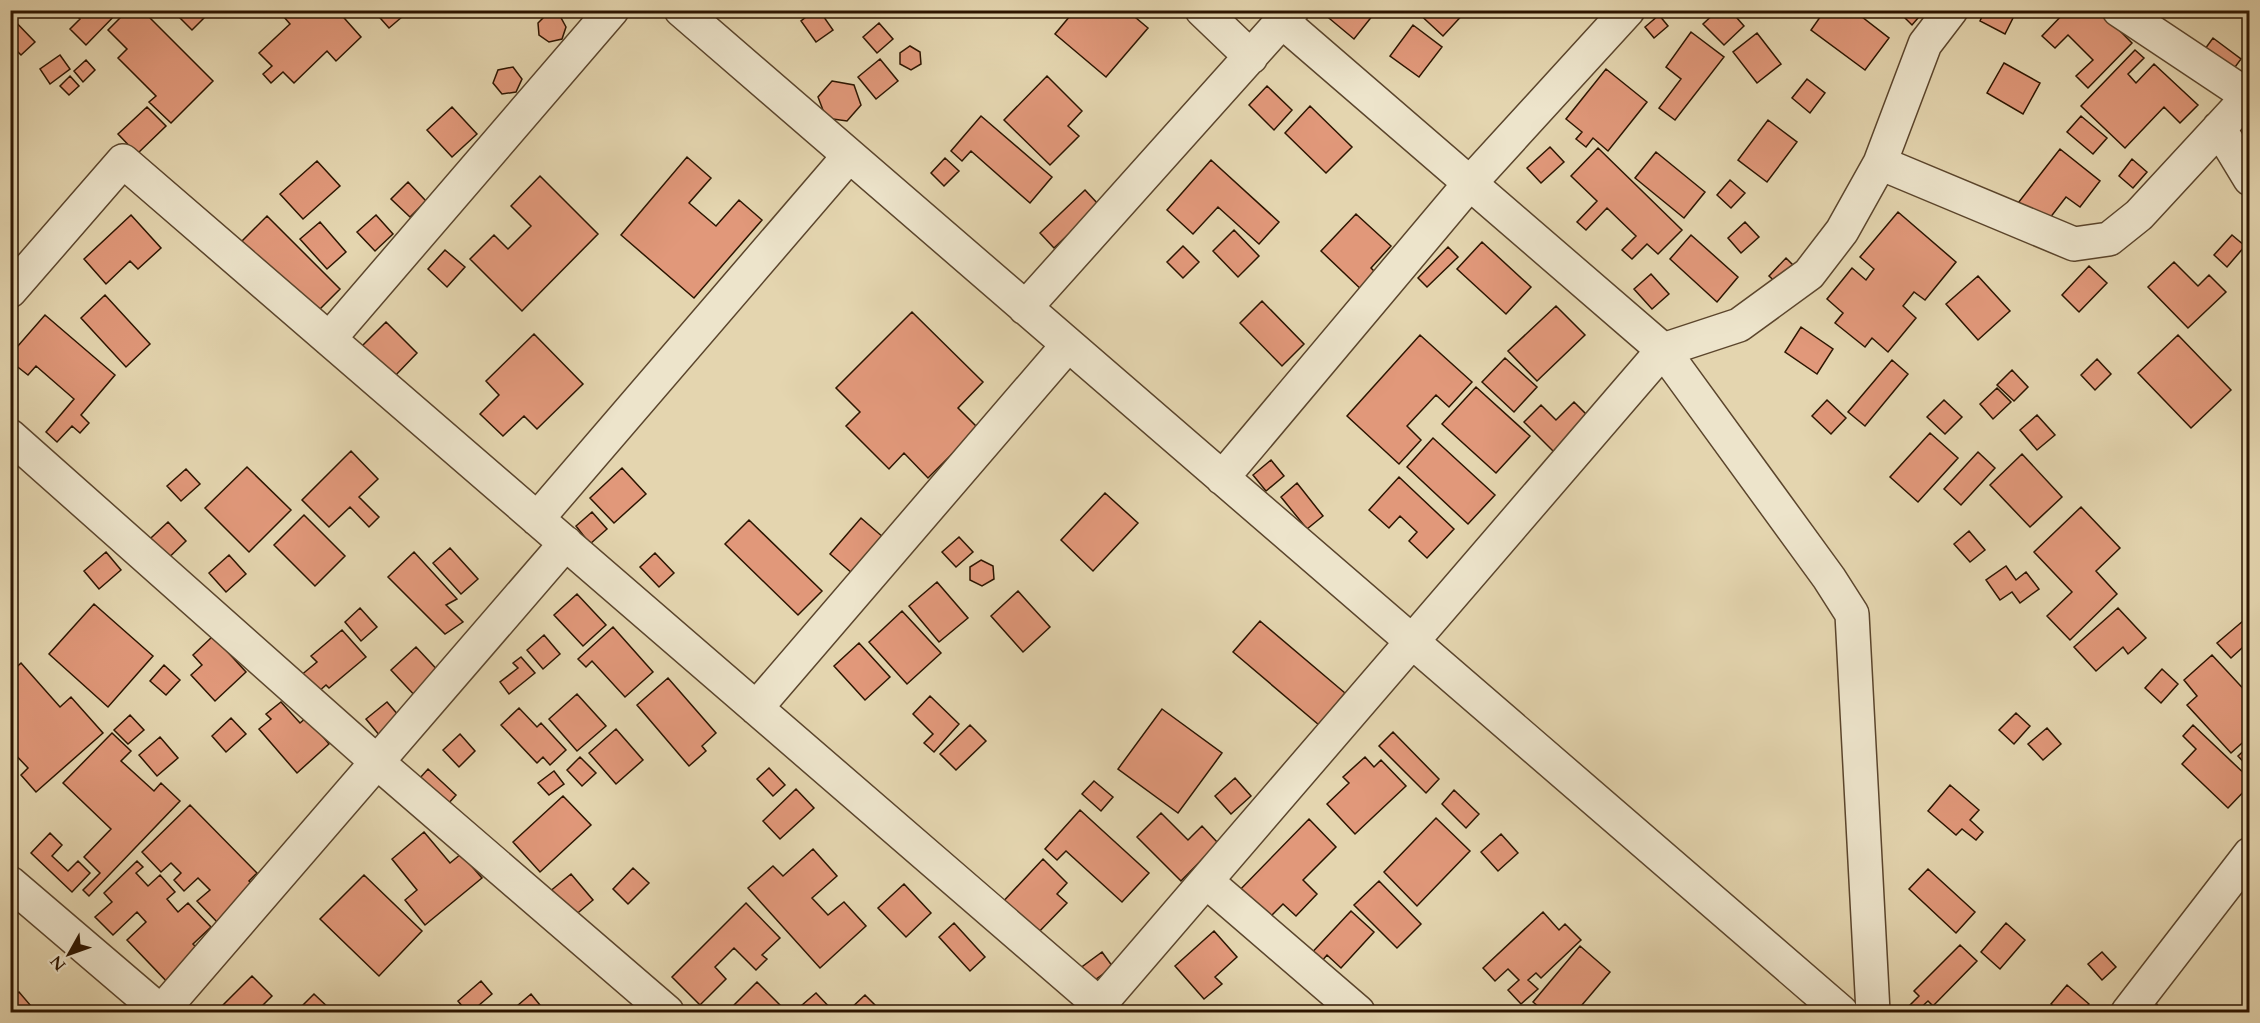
<svg xmlns="http://www.w3.org/2000/svg" width="2260" height="1023" font-family="Cardo,serif">
<rect width="100%" height="100%" fill="#e4d5af"/>
<filter id="stains"><feTurbulence type="fractalNoise" baseFrequency=".00333" numOctaves="4"/><feColorMatrix values="0 0 0 0 .2 0 0 0 0 .09 0 0 0 0 .02 0 0 0 .5 -.17"/></filter>
<radialGradient id="worn" r=".72"><stop offset=".6" stop-color="#630" stop-opacity="0"/><stop offset="1" stop-color="#630" stop-opacity=".3"/></radialGradient>
<path fill="#e1987a" stroke="#2d1500" stroke-width="1.5" d="M71,10h49l-34,35 -16,-16 10,-10z
M128,10h14l71,71 -42,42 -22,-21 7,-6 -38,-38 9,-9 -19,-19z
M172,10h40l-20,20z
M278,10h59l24,27 -25,24 -9,-10 -33,32 -11,-11 -12,11 -8,-9 9,-8 -13,-13 31,-29z
M373,10h36v1l-20,17z
M815,10h4l14,20 -17,12 -15,-21z
M1075,10h55l-1,2 19,16 -42,49 -51,-43z
M1327,10h50l-23,29 -30,-25z
M1415,10h52l-24,26z
M1718,10h12l14,16 -20,19 -21,-21z
M1825,10h28l36,28 -24,32 -54,-40z
M1897,10h28l-13,15z
M1985,10h24l6,4 -10,20 -25,-13z
M2067,10h32l33,33 -44,45 -12,-12 17,-16 -25,-25 -13,13 -13,-12z
M2144,10h22l-8,12z
M547,14l13,2 6,11 -4,12 -13,3 -10,-7 -1,-12z
M1659,15l9,11 -14,12 -9,-11z
M10,16l25,26 -14,13 -11,-11z
M879,23l14,16 -16,14 -14,-16z
M1413,25l29,22 -23,30 -29,-21z
M1691,32l33,25 -49,63 -16,-12 22,-29 -15,-12z
M1757,33l24,31 -24,19 -24,-31z
M2213,38l28,21 -11,15 -28,-21z
M910,46l10,6 1,12 -10,6 -11,-6v-11z
M2135,50l9,8 -16,16 8,9 18,-19 44,41 -18,18 -16,-16 -39,41 -44,-42z
M60,55l10,14 -20,15 -10,-15z
M880,59l18,22 -22,18 -18,-22z
M86,60l9,10 -12,12 -9,-11z
M2004,63l36,20 -17,31 -36,-21z
M513,67l9,12 -6,13 -14,2 -9,-11 5,-13z
M1606,69l41,33 -39,49 -15,-13 -7,9 -10,-8 6,-7 -16,-13z
M70,76l9,10 -10,9 -9,-9z
M1047,76l35,35 -14,15 11,10 -29,29 -46,-45z
M1807,79l18,14 -15,20 -18,-15z
M832,81l22,4 7,20 -14,16 -21,-3 -8,-21z
M1267,86l25,24 -18,20 -25,-25z
M1310,106l42,41 -26,26 -41,-40z
M147,107l19,19 -29,28 -19,-20z
M452,107l25,27 -25,23 -25,-27z
M981,116l71,61 -22,26 -59,-52 -9,10 -11,-10z
M2081,116l26,22 -14,16 -26,-22z
M1768,120l29,22 -30,40 -29,-22z
M1550,147l14,15 -23,21 -14,-15z
M1598,148l84,82 -24,24 -11,-10 -15,15 -10,-9 14,-14 -29,-28 -21,22 -9,-8 20,-21 -26,-25z
M2060,149l40,32 -20,26 -14,-10 -23,30 -28,-20z
M1656,152l49,40 -21,26 -49,-40z
M687,157l24,21 -22,25 27,23 23,-26 23,20 -68,78 -73,-63z
M945,158l14,13 -15,15 -13,-13z
M2132,159l15,13 -14,16 -14,-12z
M1211,160l68,62 -20,22 -41,-37 -25,27 -26,-24z
M317,161l23,25 -37,33 -23,-25z
M540,176l58,58 -76,77 -52,-52 24,-24 14,14 23,-23 -20,-20z
M1730,180l15,13 -14,15 -14,-13z
M408,182l18,19 -16,16 -19,-18z
M1085,190l14,15 -45,43 -14,-15z
M1898,212l58,50 -31,38 -11,-8 -11,14 13,12 -28,34 -16,-14 -7,9 -30,-24 8,-10 -16,-14 25,-31 14,12 8,-11 -14,-12z
M1356,214l35,32 -20,22 10,10 -15,16 -45,-43z
M131,215l30,33 -23,21 -8,-8 -24,23 -22,-25z
M376,215l17,19 -18,17 -18,-19z
M267,216l73,73 -28,28 -73,-73z
M320,222l26,30 -19,17 -27,-30z
M1745,222l14,15 -18,16 -13,-15z
M1234,230l25,26 -21,21 -25,-26z
M1691,235l47,42 -21,25 -47,-43z
M2232,235l13,11 -18,21 -13,-12z
M1482,242l49,45 -25,27 -49,-45z
M1183,246l16,16 -16,16 -16,-16z
M1448,247l10,10 -31,30 -9,-9z
M445,250l20,17 -18,20 -19,-18z
M1786,258l14,14 -16,18 -15,-14z
M2174,262l24,24 11,-11 17,17 -38,36 -40,-41z
M2089,266l18,17 -28,29 -17,-17z
M1651,274l18,20 -17,15 -18,-20z
M1978,276l32,35 -32,29 -32,-36z
M105,295l45,49 -24,23 -45,-49z
M1262,301l42,43 -22,22 -42,-43z
M1556,306l29,29 -48,46 -29,-30z
M912,312l71,70 -25,26 20,20 -50,50 -24,-25 -15,16 -43,-43 14,-14 -24,-24z
M45,315l70,60 -34,40 8,8 -9,10 -8,-7 -15,16 -11,-10 28,-33 -38,-33 -8,9 -18,-14v-6z
M386,322l31,31 -24,25 -31,-32z
M1801,327l32,22 -16,25 -32,-22z
M534,334l49,50 -46,45 -13,-13 -21,20 -23,-22 19,-19 -13,-14z
M1420,335l52,47 -23,25 -13,-12 -29,31 14,14 -22,24 -52,-48z
M2178,335l53,55 -40,38 -53,-55z
M1505,358l32,29 -23,25 -32,-30z
M2097,359l14,15 -16,16 -14,-15z
M1892,360l16,14 -43,52 -17,-14z
M2012,370l16,17 -14,14 -17,-16z
M1476,387l54,49 -34,37 -54,-49z
M1997,388l14,14 -18,17 -13,-15z
M1827,400l19,18 -15,16 -19,-18z
M1944,400l18,17 -17,17 -18,-17z
M1574,402l15,15 -35,35 -30,-30 17,-17 15,15z
M2037,415l18,20 -18,15 -17,-20z
M1930,433l28,25 -40,44 -28,-25z
M1433,438l62,57 -27,29 -61,-57z
M351,451l27,28 -19,18 20,20 -10,10 -19,-20 -21,20 -27,-27z
M1978,452l17,16 -34,37 -17,-16z
M2022,454l40,43 -32,30 -40,-42z
M1271,460l13,16 -18,15 -13,-16z
M247,467l44,43 -42,42 -44,-44z
M622,468l24,26 -32,29 -24,-25z
M186,469l14,15 -19,17 -14,-15z
M1399,477l55,52 -27,29 -18,-17 8,-9 -17,-16 -11,12 -20,-18z
M1297,483l26,33 -16,13 -26,-32z
M1105,493l33,30 -45,48 -32,-31z
M2081,507l39,41 -24,23 21,23 -47,46 -23,-24 25,-24 -38,-40z
M592,512l15,17 -17,15 -14,-18z
M304,515l41,41 -30,30 -41,-41z
M861,518l23,20 -31,36 -23,-20z
M749,520l73,71 -24,24 -73,-71z
M168,522l18,19 -31,30 -18,-20z
M1969,531l16,19 -15,12 -16,-18z
M959,537l14,15 -17,15 -14,-15z
M450,548l28,31 -17,15 -28,-31z
M106,552l15,18 -22,19 -15,-18z
M414,552l43,47 -11,6 17,17 -18,12 -57,-57z
M655,553l19,20 -15,14 -19,-20z
M229,555l17,19 -20,18 -17,-19z
M981,560l12,6 1,13 -12,7 -12,-6v-13z
M2006,566l10,14 10,-8 13,17 -19,14 -8,-11 -12,8 -14,-20z
M937,582l31,36 -29,24 -30,-36z
M1018,591l32,36 -27,25 -32,-36z
M577,594l29,31 -23,21 -29,-31z
M94,604l59,52 -45,51 -59,-53z
M360,608l17,19 -16,14 -16,-19z
M2118,608l28,30 -18,16 -5,-7 -27,24 -22,-24z
M902,611l39,42 -34,31 -38,-42z
M2250,615v41l-8,-8 -11,10 -14,-15z
M1260,621l85,72 -26,32 -86,-73z
M613,627l40,45 -28,25 -33,-36 -6,6 -8,-8z
M342,630l24,27 -37,31 -3,-3 -17,15 -15,-19 23,-19 -6,-6z
M544,635l16,19 -17,15 -16,-19z
M213,636l33,36 -31,29 -24,-26 11,-10 -9,-10z
M859,643l31,34 -25,23 -31,-34z
M416,647l27,29 -25,23 -27,-29z
M2212,655l38,41v16l-3,2 3,3v19l-19,17 -44,-48 10,-9 -13,-16z
M521,657l14,16 -26,21 -9,-12 18,-14 -5,-5z
M21,663l39,44 11,-10 32,36 -67,59 -15,-17 7,-7 -18,-19v-76z
M164,665l16,15 -14,15 -16,-14z
M2162,669l16,15 -17,19 -16,-15z
M668,678l48,55 -14,13 4,5 -17,15 -52,-61z
M577,694l29,32 -29,25 -28,-32z
M930,696l29,28 -25,28 -10,-9 9,-9 -20,-20z
M281,702l19,21 7,-6 22,27 -32,29 -38,-44 12,-10 -5,-5z
M387,702l19,22 -21,18 -19,-23z
M519,708l18,19 4,-4 25,27 -16,15 -7,-8 -6,6 -36,-38z
M1162,709l60,44 -44,60 -60,-44z
M2016,713l14,13 -16,18 -15,-14z
M130,715l14,15 -16,14 -14,-14z
M231,718l15,16 -20,18 -14,-16z
M970,725l16,16 -30,29 -16,-16z
M2193,725l57,54v6l-22,23 -46,-44 14,-15 -13,-13z
M2047,728l14,16 -18,16 -15,-16z
M616,729l27,31 -27,24 -27,-31z
M1393,732l46,47 -13,14 -47,-47z
M112,733l19,18 -10,10 33,30 7,-8 19,18 -91,95 -6,-6 17,-17 -16,-16 27,-28 -48,-46z
M460,734l15,17 -16,16 -16,-17z
M160,737l18,21 -21,18 -18,-21z
M2250,745v24l-12,-13z
M580,757l16,16 -14,13 -15,-16z
M1365,757l9,10 7,-7 25,26 -51,48 -28,-30 22,-21 -6,-6z
M769,768l16,17 -12,11 -16,-17z
M428,769l28,26 -17,19 -28,-26z
M554,771l10,13 -15,11 -11,-12z
M1235,778l16,18 -20,18 -16,-18z
M1094,781l19,16 -12,14 -19,-17z
M1950,785l29,25 -9,10 13,12 -7,8 -14,-11 -6,6 -28,-24z
M796,789l18,19 -34,31 -17,-18z
M1454,790l25,24 -13,14 -24,-24z
M563,796l28,29 -51,47 -27,-30z
M190,805l67,68 -8,8 6,5 -37,37 -21,-22 13,-11 -12,-12 -14,13 -10,-11 7,-7 -10,-10 -10,9 -19,-20z
M1080,810l69,63 -27,29 -56,-51 -9,9 -12,-11z
M1161,813l27,27 14,-14 16,17 -37,38 -44,-44z
M1436,818l34,33 -53,55 -33,-34z
M1309,819l27,28 -33,33 14,14 -21,22 -13,-12 -21,21 -28,-29z
M424,832l26,31 11,-9 21,24 -57,47 -20,-25 12,-10 -25,-31z
M50,833l12,12 -10,11 16,15 10,-10 12,12 -18,19 -41,-39z
M1501,834l17,19 -20,18 -17,-19z
M813,849l24,27 -25,22 16,17 16,-13 22,24 -46,42 -72,-80 25,-22 10,10z
M1043,859l24,24 -10,11 10,9 -34,35 -34,-32z
M137,861l6,6 -7,6 12,13 12,-11 15,17 -8,7 11,13 10,-9 23,24 -18,17 9,9 -28,36 -47,-49 19,-18 -9,-10 -24,23 -18,-18 17,-15 -8,-9z
M633,868l16,15 -21,21 -15,-15z
M1928,869l47,43 -19,21 -47,-44z
M571,874l22,26 -27,23 -23,-26z
M364,875l58,56 -43,45 -59,-57z
M1379,881l42,43 -24,24 -43,-43z
M904,884l27,29 -25,24 -28,-29z
M746,903l34,35 -18,17 5,4 -11,11 -22,-22 -19,19 11,12 -26,26 -28,-28z
M1351,911l23,21 -33,36 -14,-13 -11,13 -10,-9z
M1543,912l16,18 6,-6 16,16 -40,38 -5,-5 -8,7 10,9 -17,15 -13,-14 11,-10 -11,-11 -13,12 -12,-13z
M954,923l31,34 -15,14 -31,-34z
M2006,923l19,17 -25,29 -19,-17z
M1214,931l23,26 -22,20 7,7 -18,15 -29,-33z
M1960,945l17,16 -44,45 -5,-5 -12,11h-13l16,-16 -5,-5z
M1580,946l30,26 -34,40h-31l-12,-10z
M1102,952l11,15 -24,17 -10,-15z
M2102,952l14,15 -14,13 -14,-16z
M252,976l20,20 -16,16h-36l-2,-2z
M481,981l11,13 -21,18h-4l-9,-11z
M757,982l30,30h-60z
M2067,985l22,19 -7,8h-22l-9,-8z
M19,992l12,14 -9,6h-12v-13z
M816,993l18,19h-40z
M314,994l19,18h-37z
M531,994l13,16 -4,2h-30z
M865,995l17,17h-35z
M2155,1002l8,10h-21z"/>
<g fill="none" stroke-linecap="round" stroke-linejoin="round">
<defs>
<path id="minor" d="M681,10l1160,1002
M1202,10l49,47
M2119,10l129,86
M1283,22l380,328 166,228 23,36 21,398
M2219,128l31,51
M1880,163l194,81 35,-5 30,-24 111,-120
M10,291l113,-130 977,844
M1025,308l267,-298
M329,339l283,-329
M10,436l367,326 290,250
M1222,478l248,-295 158,-173
M537,519l312,-363
M756,708l312,-363
M1206,881l152,131
M10,883l151,129
M161,1012l405,-469
M1093,1012l570,-662 76,-25 70,-51 33,-43 38,-68 45,-119 26,-34
M2128,1012l122,-158"/>
</defs>
<use href="#minor" stroke="#5b452c" stroke-width="36"/>
<use href="#minor" stroke="#ede4cb" stroke-width="33"/>
</g>
<rect width="2260" height="1023" fill="none" stroke="#e4d5af" stroke-width="36"/>
<rect x="12" y="12" width="2236" height="999" fill="none" stroke="#2d1500" stroke-width="3"/>
<rect x="18" y="18" width="2224" height="987" fill="none" stroke="#2d1500" stroke-width="1.5"/>
<g transform="translate(69 954) rotate(230)" stroke="#ede4cb" stroke-width="4.5" paint-order="stroke">
<path d="M0-4.5L10 22L0 15L-10 22Z" fill="#2d1500"/>
<text y="-9" font-size="16" font-weight="bold" text-anchor="middle" fill="#2d1500">N</text>
</g>
<rect width="100%" height="100%" filter="url(#stains)"/>
<rect width="100%" height="100%" fill="url(#worn)"/>
</svg>
